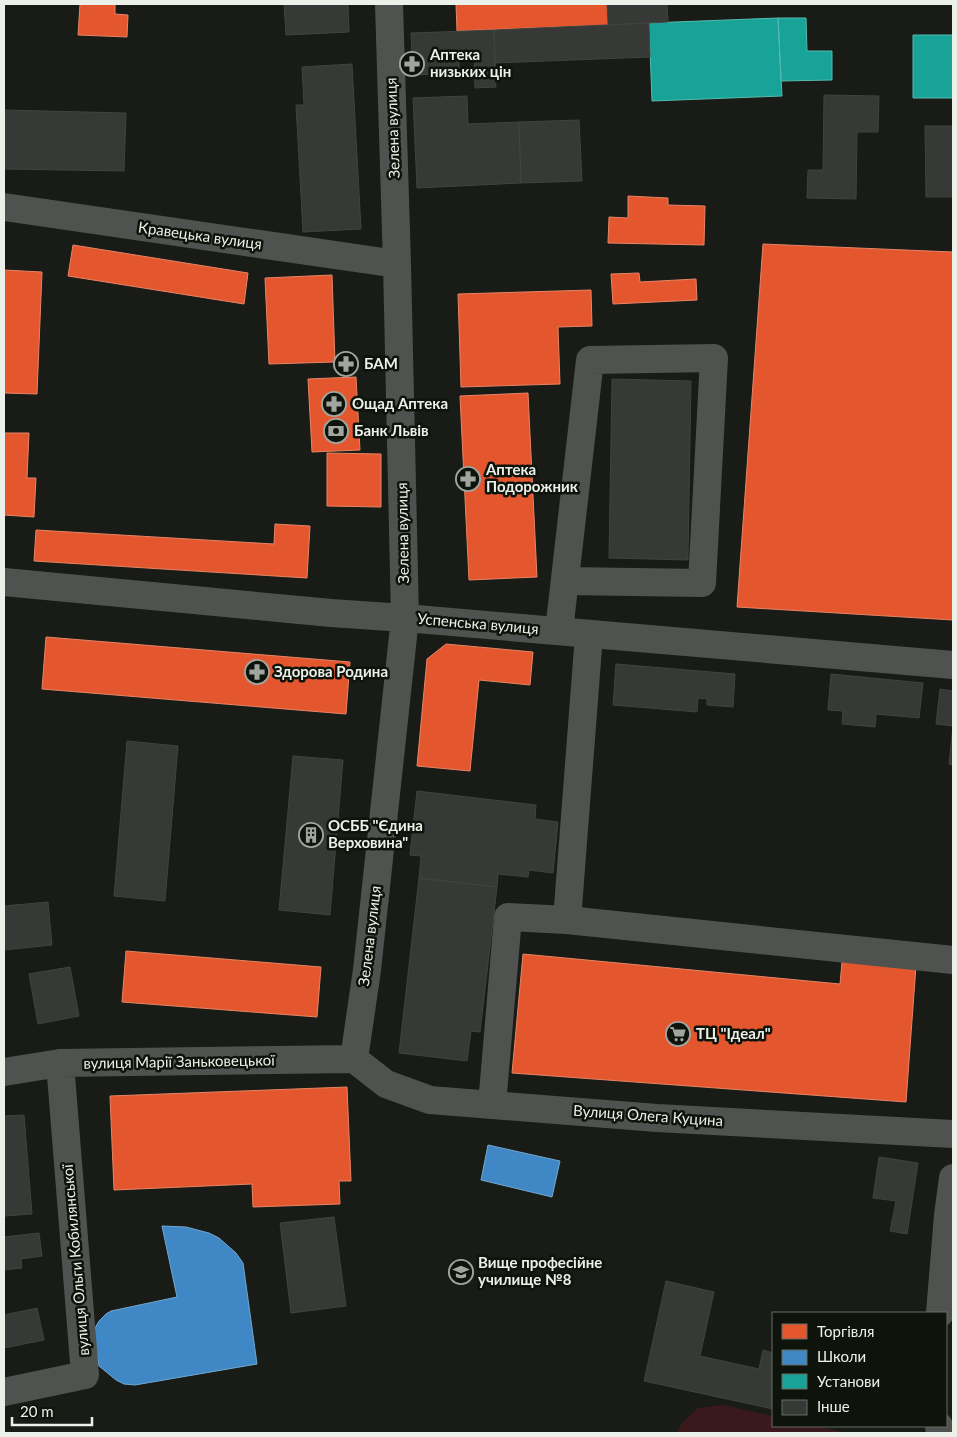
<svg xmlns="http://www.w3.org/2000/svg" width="957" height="1437" font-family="Lato,sans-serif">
<rect width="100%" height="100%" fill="#181b16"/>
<path fill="#3a181c" d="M723,1405l50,11v10h42l32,7h-170l4,-9 17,-16z"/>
<path fill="#e4572e" stroke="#e68566" d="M80,4h35v10l13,1 -1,22 -49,-2z
M456,4h151l1,21 -151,6z
M628,196l40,2v7l37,1 -1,39 -96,-2 1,-26 19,1z
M763,244l190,8v368l-216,-13z
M73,245l175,28 -4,31 -176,-28z
M4,270l38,2 -5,122 -33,-1z
M639,273l1,9 56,-3 1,21 -84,4 -2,-30z
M332,275l3,87 -66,2 -4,-86z
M591,290l1,36 -34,1 2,57 -99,3 -3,-93z
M356,377l4,73 -48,2 -4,-73z
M528,393l9,184 -68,3 -9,-184z
M4,433h25l-2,45h9l-2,39 -30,-2z
M327,453l54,1v53l-54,-1z
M275,524l35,2 -3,52 -273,-17 2,-31 238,14z
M46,637l304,25 -4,52 -304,-25z
M446,644l87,8 -3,33 -51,-5 -9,91 -53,-5 10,-107z
M126,951l195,16 -4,50 -195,-15z
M523,954l317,30 2,-22 74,4 -10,136 -394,-29z
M347,1087l4,94h-12l1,23 -87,3 -1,-23 -138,6 -4,-94z"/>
<path fill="#3f88c5" stroke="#73a7d0" d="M488,1145l72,16 -8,36 -71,-17z
M162,1226l24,1 23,6 10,5 17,15 7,10 14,101 -122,21 -11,-1 -8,-4 -17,-14 -5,-25 1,-13 4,-7 7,-7 5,-3 66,-14z"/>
<path fill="#17a398" stroke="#57bab0" d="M778,18l4,78 -130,5 -3,-78z
M778,18h28l1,33h25v29l-51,1z
M913,35h40v63h-40z"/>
<path fill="#363935" stroke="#41433f" d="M284,4h64l1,28 -63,3z
M607,4h60l1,18 -60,3z
M649,23l1,34 -155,6 -1,-33z
M494,30l2,57 -21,1 -1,-31 -15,1v15l-46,2 -2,-42z
M352,64l9,165 -58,3 -7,-127h8l-2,-38z
M824,95l55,1 -1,36h-21l-1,67 -49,-1 1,-28h15z
M467,96l1,28 51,-2 2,61 -104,5 -4,-90z
M4,110l122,3 -2,58 -120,-2z
M579,120l3,61 -61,2 -2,-61z
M925,126h28v71h-27z
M612,379l79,2 -3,179 -79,-2z
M616,664l119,10 -2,33 -26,-2v-6l-9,-1 -1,14 -84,-7z
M831,674l92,9 -4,35 -43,-4 -1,13 -33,-3 1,-13 -15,-1z
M940,689l13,2v35l-17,-2z
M953,726v39l-4,-1z
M127,741l51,5 -13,155 -51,-5z
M293,756l50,4 -13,155 -51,-5z
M417,791l119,14 -1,14 23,3 -5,51 -24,-3 -1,7 -30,-3 -1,13 -78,-9 2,-22 -11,-1z
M419,878l78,9 -17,145 -9,-1 -4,30 -68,-8z
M48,902l4,43 -48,5v-44z
M70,967l9,49 -41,8 -9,-50z
M24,1115l8,99 -28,2v-100z
M879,1157l39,6 -11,71 -17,-3 6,-30 -23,-3z
M334,1217l12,89 -55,7 -11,-90z
M39,1233l3,23 -21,3 1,9 -18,2v-33z
M666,1281l48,11 -14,64 59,13 4,-19 10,3v56l-129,-28z
M37,1308l7,32 -40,8v-33z"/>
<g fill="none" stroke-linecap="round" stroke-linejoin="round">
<path stroke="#505250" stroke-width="28" d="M4,207l393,57
M4,582l327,31 74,5 548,47
M559,631l31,-271 124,-2 -12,225 -137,-2
M589,635l-22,285 386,40
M354,1059l13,-89 38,-352 -8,-354 -8,-260
M354,1059l32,25 44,16 227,18 296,16
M4,1072l56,-9 294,-4
M492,1105l16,-188 59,3
M940,1313l8,-98 5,-37
M4,1392l81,-17 -25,-312
M939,1426l1,7"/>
</g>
<defs>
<symbol id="pharmacy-ring" viewBox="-11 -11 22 22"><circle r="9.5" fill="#0e140b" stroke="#a1a59f" stroke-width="1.5"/><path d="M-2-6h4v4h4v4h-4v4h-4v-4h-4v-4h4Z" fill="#a1a59f"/></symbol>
<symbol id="bank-ring" viewBox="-11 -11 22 22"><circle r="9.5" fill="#0e140b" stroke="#a1a59f" stroke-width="1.5"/><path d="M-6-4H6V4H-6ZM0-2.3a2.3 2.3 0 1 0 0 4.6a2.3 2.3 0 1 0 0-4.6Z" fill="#a1a59f"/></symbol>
<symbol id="building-ring" viewBox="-11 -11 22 22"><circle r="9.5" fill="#0e140b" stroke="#a1a59f" stroke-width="1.5"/><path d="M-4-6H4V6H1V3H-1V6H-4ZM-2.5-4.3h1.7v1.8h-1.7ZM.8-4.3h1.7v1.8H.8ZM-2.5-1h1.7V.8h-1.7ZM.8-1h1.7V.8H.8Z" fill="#a1a59f"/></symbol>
<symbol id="supermarket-ring" viewBox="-11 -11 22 22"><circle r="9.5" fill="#0e140b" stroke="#a1a59f" stroke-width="1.5"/><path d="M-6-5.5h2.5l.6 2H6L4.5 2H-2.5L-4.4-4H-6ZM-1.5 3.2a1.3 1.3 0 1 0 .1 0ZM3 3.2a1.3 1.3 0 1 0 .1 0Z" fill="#a1a59f"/></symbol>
<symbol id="university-ring" viewBox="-11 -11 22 22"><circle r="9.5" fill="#0e140b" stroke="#a1a59f" stroke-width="1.5"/><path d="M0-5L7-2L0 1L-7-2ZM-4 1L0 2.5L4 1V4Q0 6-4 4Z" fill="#a1a59f"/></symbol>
</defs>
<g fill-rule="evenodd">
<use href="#pharmacy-ring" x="398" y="50" width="28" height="28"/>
<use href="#pharmacy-ring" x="332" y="350" width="28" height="28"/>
<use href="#pharmacy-ring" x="320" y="390" width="28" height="28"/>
<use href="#bank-ring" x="322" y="417" width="28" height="28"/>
<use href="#pharmacy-ring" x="454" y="465" width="28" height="28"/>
<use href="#pharmacy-ring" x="243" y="658" width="28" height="28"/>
<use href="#building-ring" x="297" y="821" width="28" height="28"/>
<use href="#supermarket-ring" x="664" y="1020" width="28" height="28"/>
<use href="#university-ring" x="447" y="1258" width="28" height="28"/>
</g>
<g text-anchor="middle" stroke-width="5" stroke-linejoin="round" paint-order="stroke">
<g font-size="15" font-weight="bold" fill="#ebf0e9" stroke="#0e140b" text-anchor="start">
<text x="430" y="60">Аптека<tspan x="430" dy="17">низьких цін</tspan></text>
<text x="364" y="369">БАМ</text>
<text x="352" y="409">Ощад Аптека</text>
<text x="354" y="436">Банк Львів</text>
<text x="486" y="475">Аптека<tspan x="486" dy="17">Подорожник</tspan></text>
<text x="274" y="677">Здорова Родина</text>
<text x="328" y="831">ОСББ "Єдина<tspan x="328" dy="17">Верховина"</tspan></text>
<text x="696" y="1039">ТЦ "Ідеал"</text>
<text x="478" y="1268">Вище професійне<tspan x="478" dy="17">училище №8</tspan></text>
</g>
<g font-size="15" fill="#ebf0e9" stroke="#0e140b">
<text transform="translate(393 128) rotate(-92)" y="5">Зелена вулиця</text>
<text transform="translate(200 236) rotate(8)" y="5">Кравецька вулиця</text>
<text transform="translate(403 533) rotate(-91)" y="5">Зелена вулиця</text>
<text transform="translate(478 624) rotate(5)" y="5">Успенська вулиця</text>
<text transform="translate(370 936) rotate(-83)" y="5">Зелена вулиця</text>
<text transform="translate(179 1062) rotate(-1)" y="5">вулиця Марії Заньковецької</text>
<text transform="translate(648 1116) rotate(4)" y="5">Вулиця Олега Куцина</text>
<text transform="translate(76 1260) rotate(-95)" y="5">вулиця Ольги Кобилянської</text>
</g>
</g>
<rect width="957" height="1437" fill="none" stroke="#ebf0e9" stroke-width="10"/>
<rect x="772" y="1312" width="175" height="115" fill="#0e140b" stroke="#666c64"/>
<rect x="782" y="1324" width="25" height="15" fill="#e4572e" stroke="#666c64"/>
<text x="817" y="1337" font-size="15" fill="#ebf0e9">Торгівля</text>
<rect x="782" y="1350" width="25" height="15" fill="#3f88c5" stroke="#666c64"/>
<text x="817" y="1362" font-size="15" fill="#ebf0e9">Школи</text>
<rect x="782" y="1374" width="25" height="15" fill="#17a398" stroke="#666c64"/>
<text x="817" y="1387" font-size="15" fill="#ebf0e9">Установи</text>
<rect x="782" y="1400" width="25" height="15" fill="#363935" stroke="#666c64"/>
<text x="817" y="1412" font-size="15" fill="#ebf0e9">Інше</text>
<path d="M12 1417v8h80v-8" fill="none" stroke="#ebf0e9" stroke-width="2.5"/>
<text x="20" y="1417" font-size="15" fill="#ebf0e9" stroke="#0e140b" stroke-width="4" paint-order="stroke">20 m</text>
</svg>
